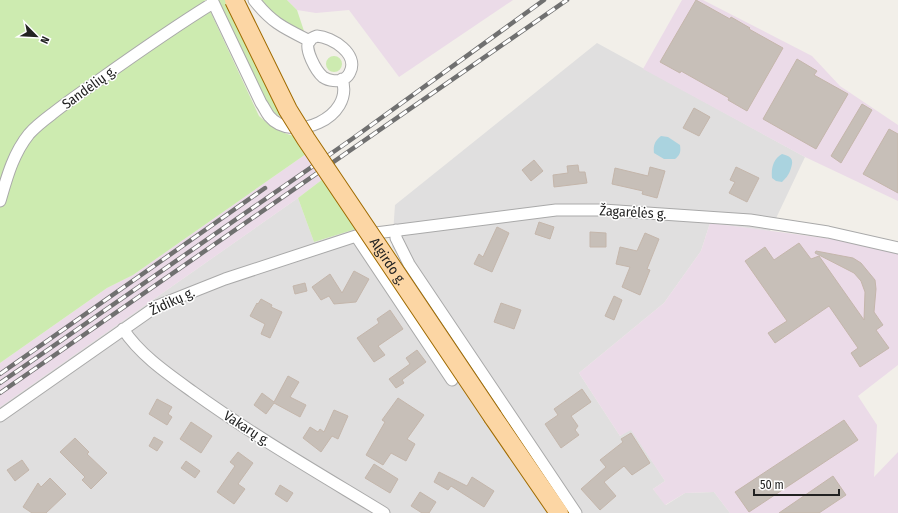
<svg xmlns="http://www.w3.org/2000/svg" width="898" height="513" font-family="'Fira Sans Condensed',sans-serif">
<rect width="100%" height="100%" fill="#f2efe9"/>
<path fill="#e0dfdf" d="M597,43l208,114 -35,74 -60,-8 -9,28 -37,52 -85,70 41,63 11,-7 34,52 -12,8 13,16 19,-12 29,-1 16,21h-160l-178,-266 3,-42z
M298,198l16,44 42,-13 193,284h-549v-106z"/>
<path fill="#ebdbe8" d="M287,0h226l-114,77 -50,-67 -33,3 -19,-3z
M682,0h21l109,56 28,30 58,39v76l-93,-44 -162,-88z
M306,154l17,25 -25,19 -298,209v-44l107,-75 26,-13z
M710,223l145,19 43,12v111l-40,31 19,29 -3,52 24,-25v61h-168l-16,-21 -29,1 -20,12 -12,-16 12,-8 -34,-51 -11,6 -41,-63 85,-70 37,-52z"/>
<path fill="#cdebb0" d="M0,0h205l54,116c12,11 20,16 35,20l12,18 -173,121 -26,13 -107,75z
M217,0h9l58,119 -8,-5 -9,-10z
M262,0h25l10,10 7,21c-17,-5 -31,-17 -42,-31z
M326 64a8 8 0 1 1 16 0a8 8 0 1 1-16 0Z
M323,179l33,50 -42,13 -16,-44z"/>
<path fill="#aad3df" d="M661,136l7,1 12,8c1,7 0,10 -5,14h-11l-10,-6c-1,-8 1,-12 7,-17z
M782,154c11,3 12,6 8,17 -2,5 -4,7 -8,11l-6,-1 -4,-3c-1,-9 1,-19 10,-24z"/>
<path fill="#c7bfb8" stroke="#c4b6ab" d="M696,0l34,19 1,-2 19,11 -1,1 34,19 -36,63 -19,-11 1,-2 -48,-27 -1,2 -20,-11z
M797,59l20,12 -3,4 34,19 -32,55 -53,-30z
M862,104l10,6 -31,53 -10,-7z
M694,108l16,9 -11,19 -16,-8z
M889,129l9,5v59l-35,-19z
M534,160l9,11 -12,10 -9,-11z
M578,165l1,7h6l2,11 -33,4 -1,-12 15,-2 -1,-7z
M650,167l15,4 -8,27 -15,-4 1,-3 -31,-7 3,-16 33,8z
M736,167l23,11 -12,24 -18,-9 6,-11 -5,-2z
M539,222l15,5 -4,12 -15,-5z
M497,227l12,6 -17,39 -18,-8 5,-10 4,3z
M590,232l16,1v14h-16z
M645,233l14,6 -12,30 3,1 -10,25 -18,-8 8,-20 -14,-3 4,-17 17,4z
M799,243l12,16 8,-3 45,64 1,-28 -4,-11 -7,-8 -39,-20 1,-2 37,7 8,5 14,17 1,9 -2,23 9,13 -7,5 13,18 -29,19 -9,-14 7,-5 -29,-42 -54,37 -7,-10 19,-12 -42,-60 20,-14 9,13z
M354,271l15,8 -13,23 -22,2 -5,-8 -8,4 -9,-13 18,-13 12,19z
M305,283l2,8 -12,3 -2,-8z
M614,296l8,4 -8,20 -9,-4z
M261,299l11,6 -1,2 11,5 -12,26 -9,-4 4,-10 -15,-8 7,-13 1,1z
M501,303l20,7 -7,19 -20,-7z
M390,310l13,19 -25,17 7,9 -11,7 -17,-24 22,-15 -2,-4z
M417,350l9,12 -24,18 2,3 -8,5 -7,-9 21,-15 -4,-6z
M288,376l11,6 -9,15 16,8 -6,12 -26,-14 -8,11 -12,-9 8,-12 12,9z
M582,389l9,13 -20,14 7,10 -3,4 4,5 -18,13 -16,-24 13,-9 -4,-6z
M398,398l26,17 -17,24 8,5 -9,17 -15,-8 -8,12 -17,-10 19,-33 -3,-2z
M157,399l15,8 -4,7 4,3 -5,8 -18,-11z
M334,410l14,6 -10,23 -6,-3 -11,16 -18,-14 7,-11 8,5 2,-3 4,3z
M844,420l14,20 -109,72 -14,-20z
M191,422l21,14 -11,17 -21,-14z
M631,433l19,30 -18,12 -8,-9 -20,16 12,14 -16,14 -19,-21 25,-22 -6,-7 23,-18 -2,-3z
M154,437l9,5 -6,9 -8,-5z
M75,438l14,14 -2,2 20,19 -16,16 -9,-9 3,-3 -25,-25z
M238,452l15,11 -15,21 7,5 -11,15 -17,-12 18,-26 -5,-4z
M22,460l7,10 -14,11 -8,-11z
M186,461l14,10 -5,7 -14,-10z
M374,464l24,15 -8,14 -25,-15z
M439,472l28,14 5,-9 22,14 -10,16 -33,-21 -3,4 -14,-8z
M833,476l13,19 -27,18h-40z
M50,478l16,16 -20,19h-14l-9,-6 15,-24 3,4z
M280,485l13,8 -6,9 -12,-8z
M420,492l16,10 -7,11h-7l-11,-7z"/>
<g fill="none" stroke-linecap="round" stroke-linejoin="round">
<defs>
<path id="minor" d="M212,0l49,103c3,4 5,9 8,13 23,28 86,2 73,-37
M254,0c18,23 30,28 56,41
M317,36c15,1 42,18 33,36 -1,3 -3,5 -6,7 -6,3 -15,2 -21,-2 -7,-6 -19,-28 -14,-36 2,-3 5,-4 8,-5z
M0,201c7,-24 13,-47 29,-67 7,-8 15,-14 23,-20 15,-12 31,-23 47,-34 38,-27 75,-53 114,-77
M396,230v8l13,26 167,249
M356,236l96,144
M123,329c17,26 45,45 70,63 61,44 127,82 191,121
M0,416l157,-110 68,-27 131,-43 12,-2 188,-24h47l147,10 78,12 70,16"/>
<path id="primary" d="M493,417l66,96"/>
</defs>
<use href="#minor" stroke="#a9a9a9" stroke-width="13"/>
<use href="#primary" stroke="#a06b00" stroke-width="20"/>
<use href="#minor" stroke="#fff" stroke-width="11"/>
<use href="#primary" stroke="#fcd6a4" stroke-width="18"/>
<defs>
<path id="rail" d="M0,374l265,-186
M0,383l352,-244 192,-139
M0,393l567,-393"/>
</defs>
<use href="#rail" stroke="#707070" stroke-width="4.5"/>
<use href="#rail" stroke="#fff" stroke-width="3" stroke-dasharray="9" stroke-linecap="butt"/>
<defs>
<g id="primary-bridge">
<path id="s1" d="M234,0l54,110 18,29 187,278"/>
</g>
</defs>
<use href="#primary-bridge" stroke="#a06b00" stroke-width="20" stroke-linecap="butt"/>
<use href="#primary-bridge" stroke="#fcd6a4" stroke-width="18"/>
</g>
<g text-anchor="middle" stroke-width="3" stroke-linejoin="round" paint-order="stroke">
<g font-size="14" fill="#222" stroke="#fff">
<text transform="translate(89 87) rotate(-36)" y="5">Sandėlių g.</text>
<text transform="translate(633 212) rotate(3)" y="5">Žagarėlės g.</text>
<text dy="5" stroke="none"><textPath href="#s1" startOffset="304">Algirdo g.</textPath></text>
<text transform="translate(172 301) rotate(-25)" y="5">Židikų g.</text>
<text transform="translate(247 428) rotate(33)" y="5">Vakarų g.</text>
</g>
</g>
<g transform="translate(36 36) rotate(114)" stroke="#ffffff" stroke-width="3" paint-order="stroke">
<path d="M0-3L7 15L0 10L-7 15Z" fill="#222222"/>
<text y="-6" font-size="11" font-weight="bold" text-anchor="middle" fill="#222222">N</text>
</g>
<path d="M754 489v6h85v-6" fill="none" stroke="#222222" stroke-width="2"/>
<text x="760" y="489" font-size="12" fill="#222222" stroke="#ffffff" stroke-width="3" paint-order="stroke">50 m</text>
</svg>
